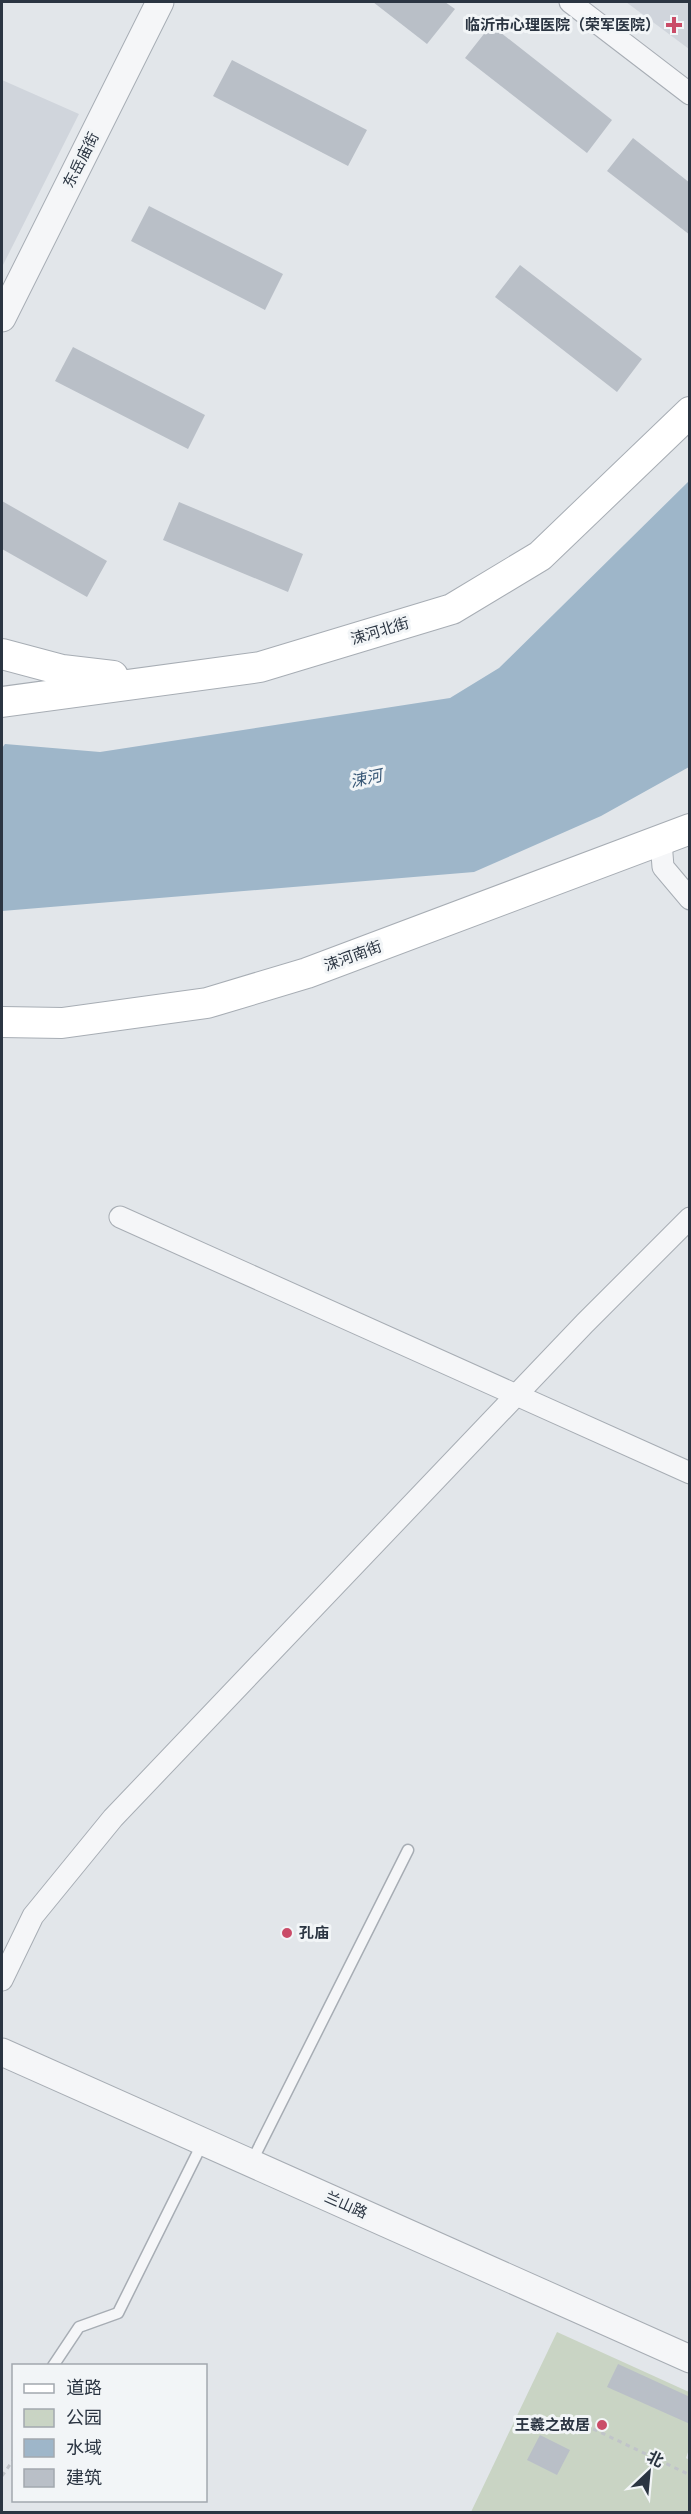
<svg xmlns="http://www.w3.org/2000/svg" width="691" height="2514" font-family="'Golos Text','Noto Sans SC',sans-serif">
<rect width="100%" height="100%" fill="#e2e6ea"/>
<path fill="#d0d5dc" d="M626,2h63v47z
M2,80l77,34 -77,153z"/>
<path fill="#c9d4c4" d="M557,2332l132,60v57l-3,9 3,2v52h-218z"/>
<path fill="#9eb6c9" d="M689,481v286l-88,49 -127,56 -472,39v-163l3,-4 95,8 350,-54 49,-30z"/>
<path fill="#b9bfc7" d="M373,2h72l10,7 -28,35z
M491,25l121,95 -25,33 -122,-95z
M232,60l135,70 -19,36 -135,-70z
M633,138l57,45v52l-83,-64z
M149,206l134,68 -18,36 -134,-69z
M520,265l122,94 -25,33 -122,-95z
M73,347l132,68 -17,34 -133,-68z
M2,501l105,60 -20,36 -85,-48z
M179,502l124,52 -15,38 -125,-52z
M618,2364l72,33v27l-83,-37z
M540,2435l30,15 -13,25 -30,-15z"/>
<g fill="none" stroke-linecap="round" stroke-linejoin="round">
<defs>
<path id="service" d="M251,2163l157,-313
M53,2366l26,-39 39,-14 85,-171"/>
<path id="minor" d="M570,2l120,92
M661,841l2,26 27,32
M120,1217l570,256
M2,1980l31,-64 80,-98 472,-495 105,-105"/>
<path id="tertiary" d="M2,318l158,-316
M2,2052l688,307"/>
<path id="secondary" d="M2,654l60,16 51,6
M2,702l258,-35 192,-58 88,-53 150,-144
M2,1022l60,1 145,-20 100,-30 383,-144"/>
</defs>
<use href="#service" stroke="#a7adb4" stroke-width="13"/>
<use href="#minor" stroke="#a7adb4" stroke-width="23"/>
<use href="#tertiary" stroke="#a7adb4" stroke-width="29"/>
<use href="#secondary" stroke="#a7adb4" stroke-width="32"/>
<path stroke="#c0c4c9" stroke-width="3" stroke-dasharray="4.5 4.5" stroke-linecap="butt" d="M585,2425l105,50
M2,2476l12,-17"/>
<use href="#service" stroke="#f5f6f8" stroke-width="10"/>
<use href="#minor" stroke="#f5f6f8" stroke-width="21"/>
<use href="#tertiary" stroke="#f5f6f8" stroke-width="27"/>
<use href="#secondary" stroke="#fff" stroke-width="30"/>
</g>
<g fill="#ca4c68" stroke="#f2f5f7" stroke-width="2">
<path d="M671 16h6v6h6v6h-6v6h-6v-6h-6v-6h6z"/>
<circle cx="287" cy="1933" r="6"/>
<circle cx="602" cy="2425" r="6"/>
</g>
<g text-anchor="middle" stroke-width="6" stroke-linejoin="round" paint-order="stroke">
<g font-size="15" font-weight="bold" fill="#2b3542" stroke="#f2f5f7" text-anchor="end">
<text x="660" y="30">临沂市心理医院（荣军医院）</text>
<text x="299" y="1938" text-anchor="start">孔庙</text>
<text x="590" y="2430">王羲之故居</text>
</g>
<g font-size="15" fill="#2b3542" stroke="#f2f5f7">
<text transform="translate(81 160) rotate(-63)" y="5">东岳庙街</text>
<text transform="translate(380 631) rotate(-17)" y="5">涑河北街</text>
<text transform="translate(353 956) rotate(-20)" y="5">涑河南街</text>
<text transform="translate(346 2205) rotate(24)" y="5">兰山路</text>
</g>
<g font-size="16" font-style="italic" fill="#365675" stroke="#f2f5f7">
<text transform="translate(366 778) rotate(-12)" y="6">涑河</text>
</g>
</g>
<rect width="691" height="2514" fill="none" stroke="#2b3542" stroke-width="6"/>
<rect x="12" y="2364" width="195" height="138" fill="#f2f5f7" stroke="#a2a8af" stroke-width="1.5"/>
<rect x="24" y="2384" width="30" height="9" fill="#ffffff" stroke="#a2a8af" stroke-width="1.5"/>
<text x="66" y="2394" font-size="18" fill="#2b3542">道路</text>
<rect x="24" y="2409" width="30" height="18" fill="#c9d4c4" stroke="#a2a8af" stroke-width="1.5"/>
<text x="66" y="2424" font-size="18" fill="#2b3542">公园</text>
<rect x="24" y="2439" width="30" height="18" fill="#9eb6c9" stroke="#a2a8af" stroke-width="1.5"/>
<text x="66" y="2454" font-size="18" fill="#2b3542">水域</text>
<rect x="24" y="2469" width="30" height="18" fill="#b9bfc7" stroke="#a2a8af" stroke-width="1.5"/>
<text x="66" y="2484" font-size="18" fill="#2b3542">建筑</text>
<g transform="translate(649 2472) rotate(26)" stroke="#f2f5f7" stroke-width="4.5" paint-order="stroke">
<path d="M0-4.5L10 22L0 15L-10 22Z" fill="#2b3542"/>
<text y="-9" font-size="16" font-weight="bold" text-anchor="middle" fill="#2b3542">北</text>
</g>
</svg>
